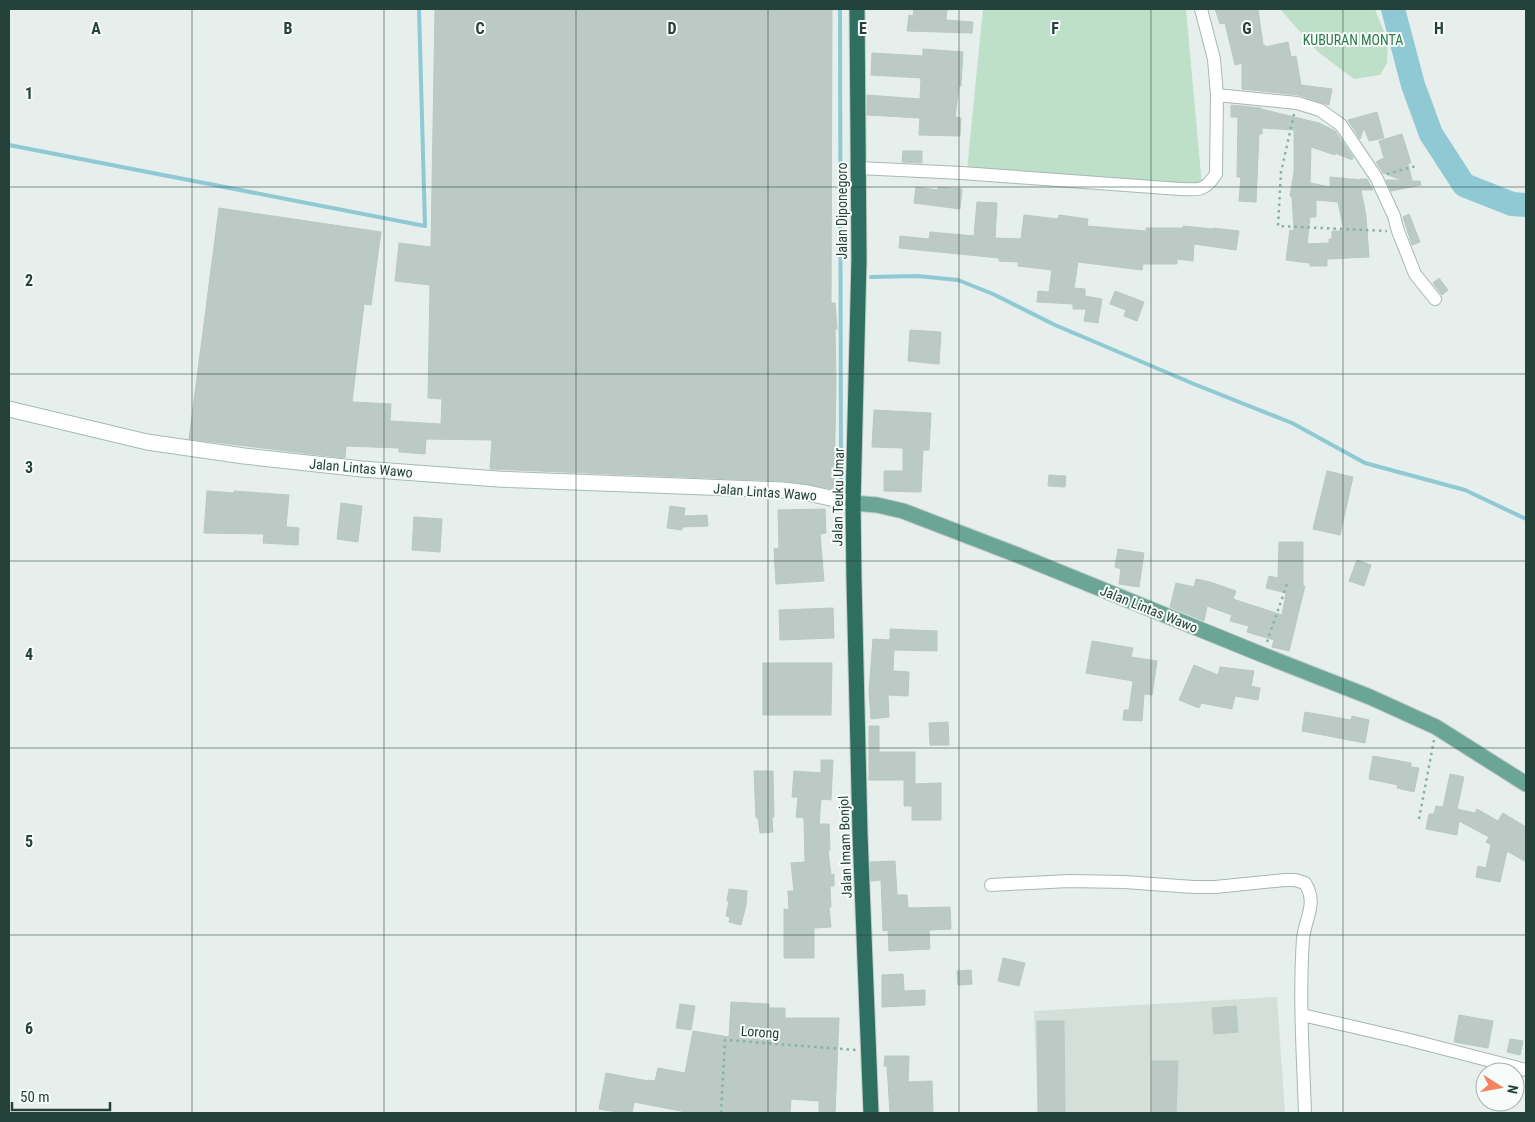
<svg xmlns="http://www.w3.org/2000/svg" width="1535" height="1122" font-family="'Roboto Condensed',sans-serif">
<rect width="100%" height="100%" fill="#e6efeb"/>
<path fill="#d4dfda" d="M1277,997l8,116h-247l-4,-102z"/>
<path fill="#bfe0c8" d="M983,9h203l16,177 -235,-16z
M1280,9h95l13,33 -1,21 -7,12 -26,4 -36,-27z"/>
<g fill="none" stroke-linecap="round" stroke-linejoin="round">
<path stroke="#8ec9d4" stroke-width="4" d="M840,9l1,478
M9,145l416,81 -6,-217
M871,277l46,-1 41,4 35,14 62,31 139,59 98,39 73,40 100,27 61,29"/>
<path stroke="#8ec9d4" stroke-width="24" d="M1393,9l20,76 18,49 33,51 48,19 14,1"/>
</g>
<path fill="#bbcac4" stroke="#b8c9c2" fill-rule="evenodd" d="M435,9h397l-1,294h4l2,26h-2l1,52 -2,108 -51,-8 -293,-12 2,-29 -66,-1 -1,15 -26,-2v-4l-53,-2 -1,12 -156,-19 30,-231 162,24 -10,73 -7,-1 -12,98 39,2 -1,17 51,3 1,-25 -14,-1 2,-113 -35,-4 4,-38 32,4z
M914,9h33l-1,11 27,2 -1,11 -65,-2 2,-16 4,1z
M1215,9h43l5,36h2v2l23,-5 3,15 5,-1 5,29 31,4 -3,16 -31,-10 -56,-6v-26l-7,2 -10,-42 -5,1z
M923,49l40,3 -2,34h-2l-4,31 6,1 -1,18 -41,-1 1,-17 -53,-3v-20l53,4 1,-21 -50,-3 1,-22 51,3z
M1231,105l30,3v1l58,14 16,8 18,26 -1,3 -17,-7v2l-24,-8 -1,36 20,4v-10l31,3 -1,-1h7l6,11h-12l5,26 3,41 -42,2v7h-17v-3l-24,-3 4,-30 4,1 -2,-34 -2,-1 4,-24v-42l-32,-2v6h-3l-3,68 -17,-1 2,-24h-4l1,-60h-7zM1316,200l22,2 6,29h-12v8h-3v4l-22,1 3,-27h6z
M1377,112l7,26 -15,3 -5,-13 -4,11 -12,-19z
M1402,134l9,29h-3l4,18h8l1,4 -30,6 -5,-11h16l-19,-7 -7,-11 8,-4 -5,-17z
M903,151h19v12l-20,-1z
M916,187l22,3v-3l24,2 -2,20 -46,-6z
M977,202l20,1 -2,35 26,1 3,-24 34,4 1,-4 29,4 -1,7 59,5v-3h37v-2l30,3v-1l26,3 -3,19 -42,-6 -1,17 -16,-2v5h-34l-1,6 -64,-8 -4,26 11,1v7l17,3 -4,24 -14,-2 2,-12h-13v-5l-36,-2 1,-11 11,1 3,-22 -34,-4v-4l-19,-1v-3l-100,-10 1,-12 29,3 1,-7 44,4z
M1409,214l11,28 -8,3 -9,-28z
M1439,278l9,12 -6,5 -9,-12z
M1115,291l29,11 -7,19 -13,-5 2,-6 -16,-6z
M910,330l31,2 -2,32 -31,-3z
M874,410l57,3 -2,37h-6l-2,42 -37,-1v-20h19v-23l-31,-1z
M1327,471l26,6 -13,58 -27,-6z
M1049,475l17,1 -1,11 -17,-1z
M207,491l27,2v-2l55,4 -3,32 13,1 -1,17 -35,-2 1,-9 -60,-1z
M341,503l21,3 -4,36 -21,-3z
M670,506l15,2 -1,8 23,-1 1,11 -26,1v3l-15,-2z
M825,509l1,24 -6,1 4,47 -48,3 -2,-35 5,-1 -1,-38z
M414,517l28,2 -2,33 -28,-2z
M1279,542h24v44h2l-16,65 -17,-4 2,-7 -27,-8 2,-6 -19,-5 2,-6 -25,-9 -3,15 -34,-14 6,-24 18,4 2,-8 14,3 26,9 -3,8 49,16 4,-22 -20,-5 3,-12 9,2z
M1118,549l26,4 -5,34 -20,-3 2,-15 -6,-2z
M1357,560l14,5 -7,21 -15,-5z
M833,608l1,30 -54,2 -1,-30z
M890,629l47,2v20l-43,-1 -1,21 16,1 -1,24 -20,-1 1,22 -18,2 -2,-28 4,-52 17,1z
M1092,641l41,7 -2,9 26,4 -5,34 -8,-1 -2,27 -19,-1 1,-10h5l4,-29 -47,-8z
M763,663h69l-1,52h-68z
M1194,665l24,10 2,-8 34,4 -3,15 9,2 -2,12 -23,-4 -3,13 -31,-6 -2,5 -20,-8z
M1305,712l46,8 1,-4 17,4 -4,23 -63,-12z
M948,722l1,23h-19l-1,-22z
M869,726h10v26h36v32l26,-1v37h-29v-14h-8v-26h-35z
M1373,756l38,7v4l8,1 -5,24 -17,-4 1,-3 -29,-6z
M821,760h12l-2,40 -10,-1 -2,25h10l1,26h-2l3,25 3,-1v12h-4l1,21h-2l2,20 -17,1v30h-30v-49l5,1 -1,-19h6l-3,-28 14,-1 -1,-44 -8,-1 2,-20h-6l2,-26 27,2z
M754,771h19l1,46h-2l1,15 -13,1 -2,-15h-2z
M1450,774l14,3 -7,32 18,4 2,-4 21,12 5,-8 23,14v35l-19,-11 -7,31 -24,-5 2,-11 8,2 5,-23 -5,-3 3,-5 -30,-16 -2,14 -31,-6 3,-15h5l2,-8 7,1z
M895,861l2,34h10l1,13 42,-1 1,22 -22,1 1,19 -41,2 -1,-21 -5,1 -2,-51 -10,1 -1,-19z
M729,889l18,2 -1,14 -5,20 -12,-3 1,-5 -4,-1 3,-15h-2z
M1003,958l22,5 -6,23 -21,-5z
M971,970l1,14 -14,1 -1,-14z
M903,974l1,17 21,-1v15l-43,2v-32z
M731,1002l38,2v4h16v10h54l-4,95h-16v-12l-28,-2 -1,14h-104v-1l-52,-10 -2,11h-9l-24,-4 7,-36 42,8v-1l7,1 3,-13 27,5 8,-42 36,6z
M680,1004l15,2 -4,24 -15,-2z
M1236,1006l2,26 -24,2 -2,-26z
M1459,1015l34,6 -5,27 -34,-6z
M1037,1021h27l1,92h-27z
M1510,1039l13,2 -3,14 -13,-3z
M885,1056h24l-1,26 24,-1 1,32h-43l-3,-47h-3z
M1152,1061h26l-2,52h-24z"/>
<g fill="none" stroke-linecap="round" stroke-linejoin="round">
<defs>
<path id="street" d="M1217,95l80,8 23,7 21,15 35,52 18,39 4,15 17,43 20,25
M858,168l104,5 218,16c19,1 25,2 36,-15l1,-79 -3,-36 -13,-50
M991,885l78,-4 56,1 68,5h22l70,-7h10l10,3c13,21 0,35 -2,56 -4,58 0,116 2,174
M1302,1015l108,25 116,30"/>
<path id="secondary" d="M9,409l138,33 97,14 118,13 136,10 285,11 25,3 45,10"/>
<path id="primary" d="M853,503l24,2 26,6 117,45 243,99 107,42 66,30 90,57"/>
<path id="highway" d="M857,9l2,250 -6,244 1,77 6,254 11,279"/>
</defs>
<use href="#street" stroke="#a8b8b2" stroke-width="14"/>
<use href="#secondary" stroke="#a4bbb3" stroke-width="17"/>
<use href="#primary" stroke="#c2cac8" stroke-width="17"/>
<use href="#highway" stroke="#c2cac8" stroke-width="17"/>
<path stroke="#86b3a5" stroke-width="2.5" stroke-dasharray="2.5 4" stroke-linecap="butt" d="M1294,114l-13,58 -3,54 109,5
M1387,174l29,-8
M1267,642l21,-61
M1419,819l15,-79
M721,1113l4,-73 132,10"/>
<use href="#street" stroke="#fff" stroke-width="12"/>
<use href="#secondary" stroke="#fff" stroke-width="15"/>
<use href="#primary" stroke="#6aa596" stroke-width="15"/>
<use href="#highway" stroke="#2f6f62" stroke-width="15"/>
</g>
<path fill="none" stroke="#24423a" stroke-width="1" stroke-opacity="0.55" d="M192,9v1104M384,9v1104M576,9v1104M768,9v1104M959,9v1104M1151,9v1104M1343,9v1104M9,187h1517M9,374h1517M9,561h1517M9,748h1517M9,935h1517"/>
<g text-anchor="middle" stroke-width="4" stroke-linejoin="round" paint-order="stroke">
<g font-size="14" fill="#2d7a4b" stroke="#f7fbf9">
<text x="1353" y="45">KUBURAN MONTA</text>
</g>
<g font-size="14" fill="#24423a" stroke="#f7fbf9">
<text transform="translate(842 211) rotate(-90)" y="5">Jalan Diponegoro</text>
<text transform="translate(361 468) rotate(5)" y="5">Jalan Lintas Wawo</text>
<text transform="translate(765 492) rotate(4)" y="5">Jalan Lintas Wawo</text>
<text transform="translate(838 497) rotate(-89)" y="5">Jalan Teuku Umar</text>
<text transform="translate(1149 609) rotate(22)" y="5">Jalan Lintas Wawo</text>
<text transform="translate(845 847) rotate(-92)" y="5">Jalan Imam Bonjol</text>
<text transform="translate(760 1032) rotate(4)" y="5">Lorong</text>
</g>
</g>
<g font-size="16" text-anchor="middle" font-weight="bold" fill="#24423a" stroke="#f7fbf9" stroke-width="4" stroke-linejoin="round" paint-order="stroke">
<text x="96" y="34">A</text>
<text x="288" y="34">B</text>
<text x="480" y="34">C</text>
<text x="672" y="34">D</text>
<text x="863" y="34">E</text>
<text x="1055" y="34">F</text>
<text x="1247" y="34">G</text>
<text x="1439" y="34">H</text>
<text x="29" y="99">1</text>
<text x="29" y="286">2</text>
<text x="29" y="473">3</text>
<text x="29" y="660">4</text>
<text x="29" y="847">5</text>
<text x="29" y="1034">6</text>
</g>
<rect width="1535" height="1122" fill="none" stroke="#24423a" stroke-width="20"/>
<g transform="translate(1500 1087) rotate(101)"><circle r="24" fill="#f7fbf9" stroke="#a3b1ad"/>
<path d="M0-4L9 19L0 12L-9 19Z" fill="#f4845f"/>
<text y="-8" font-size="14" font-weight="bold" text-anchor="middle" fill="#24423a">N</text>
</g>
<path d="M12 1102v8h98v-8" fill="none" stroke="#24423a" stroke-width="2.5"/>
<text x="20" y="1102" font-size="15" fill="#24423a" stroke="#f7fbf9" stroke-width="4" paint-order="stroke">50 m</text>
</svg>
